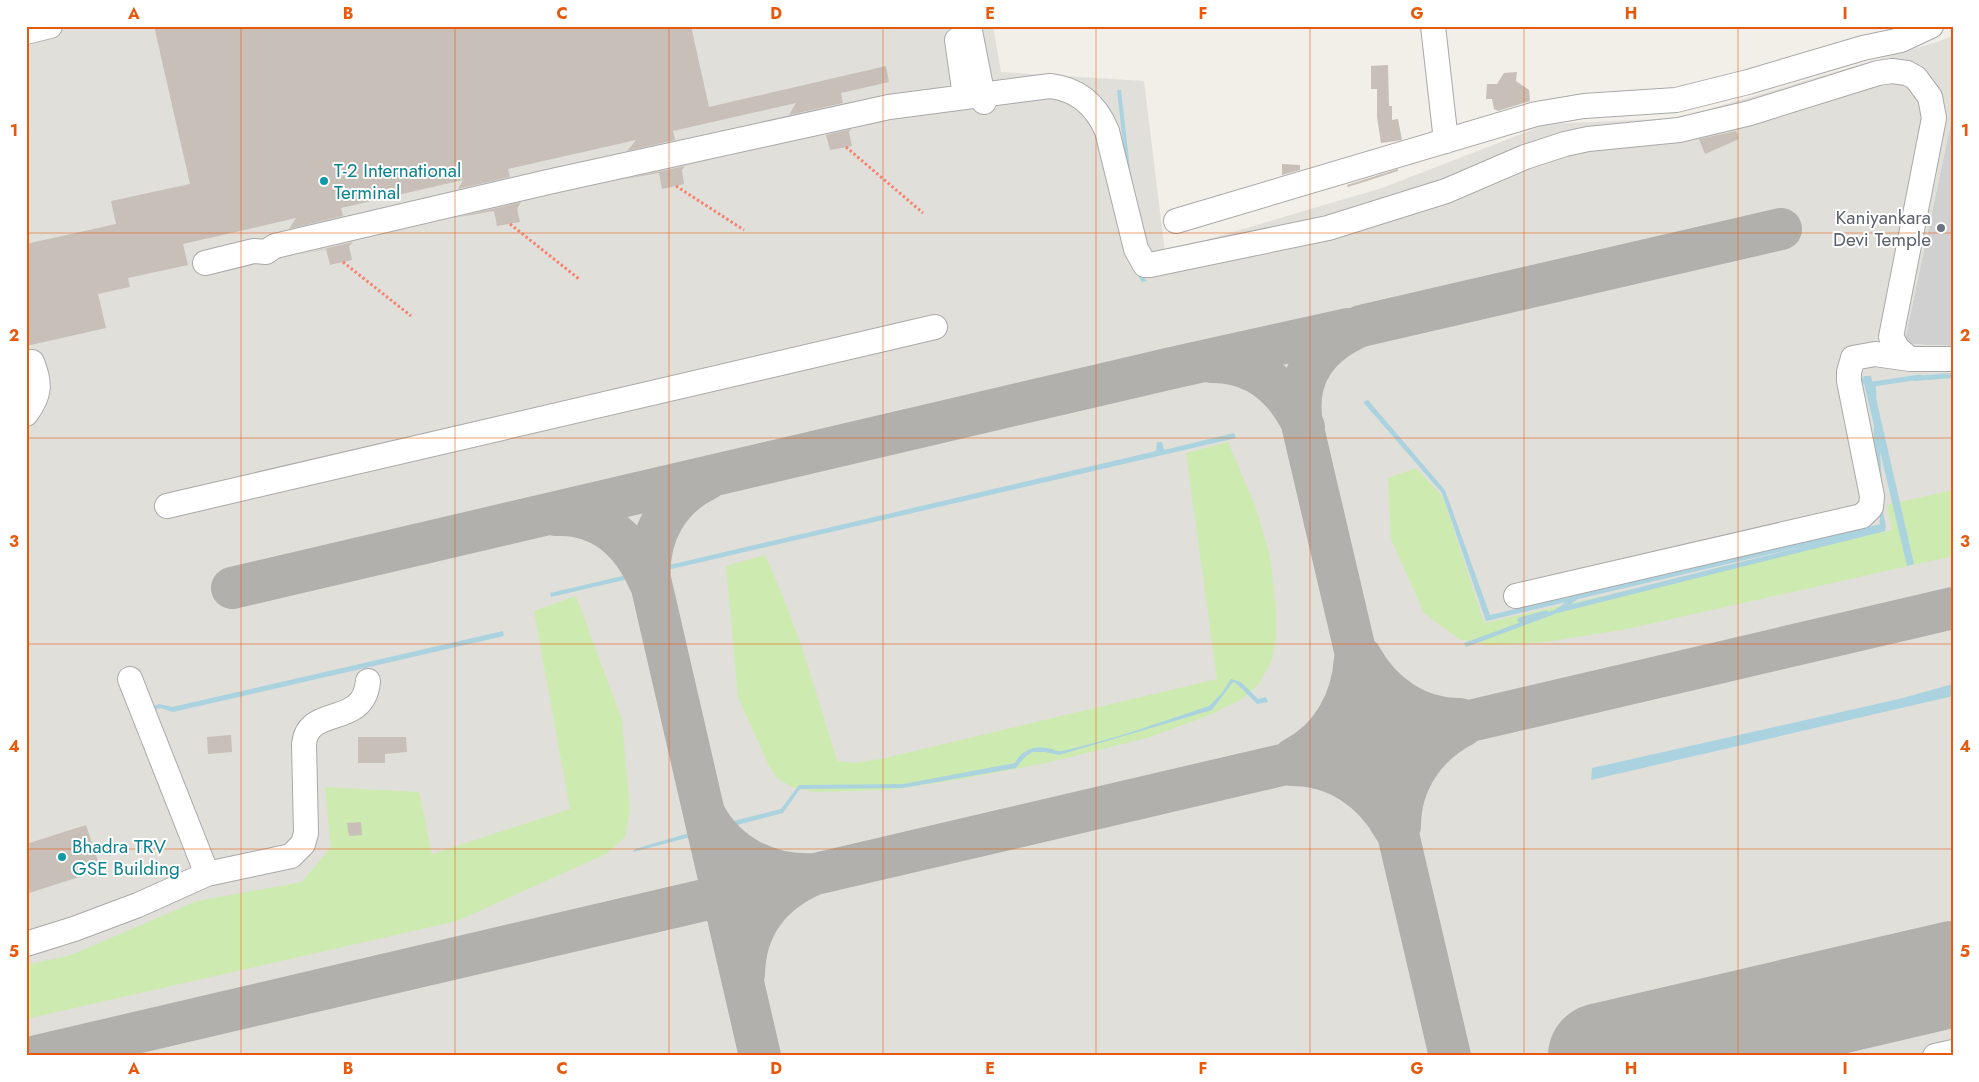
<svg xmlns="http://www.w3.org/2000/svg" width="1979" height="1082" font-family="Jost,sans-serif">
<rect width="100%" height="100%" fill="#f2efe9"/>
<path fill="#d0d0d0" d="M1953,113v233l-49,-2z"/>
<path fill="#e1dfda" d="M26,26h967l8,46 143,9 21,171 217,-64 165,-64 132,-6 258,-76 16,-6v77l-49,231 49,2v710h-1927z"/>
<path fill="#cdebb0" d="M1228,442l28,66 14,48 6,54v26l-4,24 -13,24 -17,15 -32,16 -63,23 -101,25 -84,16 -73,11 -75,2 -22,-5 -15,-9 -8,-12 -31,-69 -12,-131 39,-11c31,66 51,136 72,206l18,2 30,-5 332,-79 -31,-226z
M1416,468l27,29 41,126 408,-93 -5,-25 66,-15v66l-326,73 -81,13 -58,3 -29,-6 -35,-26 -33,-74 -3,-61z
M576,596l46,124 8,90 -5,27 -19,17 -149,67 -431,98v-54l45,-10 126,-54 105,-19 29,-35 -6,-60 94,5 13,62 138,-45 -36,-198z"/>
<path fill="#aad3df" d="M1117,90h4l21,185 5,6 -5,1 -4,-6z
M1953,373v5l-39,3v-5z
M1864,376h7l43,188 -7,2 -43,-183 -4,6 1,13 25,125 -308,72 -18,13 -94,35 -2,-4 93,-34 9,-7 -80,19 -44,-128 -79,-91 5,-2 77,90 45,125 391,-91 -25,-124 3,-17z
M1234,433l2,5 -685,159 -1,-4 606,-142 1,-9h5l2,8z
M503,631l1,5 -331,76 -13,-4 -26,10 -1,-4 26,-10 13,3z
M1231,679l10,3 17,17 8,-2 2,5 -11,2 -19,-19 -5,-3 -21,28 -153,45 -14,-3h-13l-9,7 -7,9 -113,20 -103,1 -17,24 -150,39 2,-3 71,-21 75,-19 18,-24 104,-1 112,-21c6,-12 18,-18 32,-15 5,0 9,4 15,3 50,-11 99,-29 147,-45l12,-12z
M1953,684v12l-362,84 1,-12 307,-69z"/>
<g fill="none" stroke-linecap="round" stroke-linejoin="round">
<path stroke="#aad3df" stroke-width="5" d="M1874,396l-1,-12 47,-7
M1876,429l3,47
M1559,610l324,-81 -1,-8
M1520,620l26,-7"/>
<path stroke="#b1b0ac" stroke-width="42" d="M1211,362c46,-1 75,26 93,65
M707,479c-39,19 -60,57 -57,100l110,477
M556,515c47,-2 77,28 94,68l-1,-6
M232,588l940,-220 176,-39
M1361,657c20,37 56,62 99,62
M1293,759c39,-20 59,-58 62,-100
M1292,765c44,0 81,25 102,63
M705,815c22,41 65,62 110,59 -43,18 -70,52 -71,100
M1400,826c0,-44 25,-81 64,-101
M37,1056l1916,-448
M1450,1056l-148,-632c-8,-48 16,-80 59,-98l420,-97"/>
<path stroke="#b1b0ac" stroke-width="106" d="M1601,1056l352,-82"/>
</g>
<path fill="#c7bfb8" d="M154,26h537l18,81 177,-41 3,16 -48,11 2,10 -54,12 7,-12 -123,28 2,9 -48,11 9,-11 -128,29 2,8 -52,12 5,-9 -122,28 2,8 -54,13 7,-11 -113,26 5,21 -60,13 2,9 -32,7 8,34 -80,18v-102l90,-20 -5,-23 79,-17z
M1388,65l1,41h3v14l6,-1 4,21 -21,3 -4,-26v-28h-6v-23z
M1517,72l-1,9 13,9 1,11 -32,10 -4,-2 -2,-10h-6l1,-15h10l7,-11z
M851,129l-2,3 3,14 -22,4 -4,-15z
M1736,131l3,8 -34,15 -6,-15z
M1282,164l18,1v5l-18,5z
M685,166l-3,4 2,14 -8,2 -14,3 -3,-16 -40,7z
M1398,169v2l-50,16 -1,-2z
M521,202l-4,7 3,13 -23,4 -3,-15 -40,7z
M353,242l-4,4 3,14 -22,5 -4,-16 -28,6z
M231,735l1,17 -24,2 -1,-17z
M358,737h48l1,15 -22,2v9h-27z
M361,822l1,13 -13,1 -2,-13z
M86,825l15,45 -75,24v-50z"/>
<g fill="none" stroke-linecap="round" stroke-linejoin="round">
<defs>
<path id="minor" d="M969,26l15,76
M1433,26l13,115
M26,32l24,-6
M957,40l8,56
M1176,221l360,-107 48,-8 92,-6 72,-18 115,-34 38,-8 30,-14
M205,263l49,-12 12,1 9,-6 273,-64 341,-75 161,-21c28,3 46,19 57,45l29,118 9,16h5l178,-37 118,-37 79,-34 40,-13 23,-5 91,-9 71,-17 128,-40 14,-2 15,2 9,5 14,19 4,21 -43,219 7,12 12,10
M26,414c14,-19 15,-30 6,-52
M167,506l768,-179
M1516,596l346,-80 9,-9 1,-11 -23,-115v-9l4,-14 22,-4 35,5h43
M130,679l77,195
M26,944l48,-15 64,-24 69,-31 84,-18 12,-12 3,-11 -2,-89c4,-40 60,-15 64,-63
M1935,1056l18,-4"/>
</defs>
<use href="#minor" stroke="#a9a9a9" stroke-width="26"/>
<path stroke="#fa8072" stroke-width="3" stroke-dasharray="2.5 2.5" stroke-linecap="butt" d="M846,147l77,66
M676,186l68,44
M510,224l69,55
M343,262l68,54"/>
<use href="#minor" stroke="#fff" stroke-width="24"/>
</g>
<path fill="none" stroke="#e8590c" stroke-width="1" stroke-opacity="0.55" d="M241,26v1030M455,26v1030M669,26v1030M883,26v1030M1096,26v1030M1310,26v1030M1524,26v1030M1738,26v1030M26,233h1927M26,438h1927M26,644h1927M26,849h1927"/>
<g fill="#0f9aa8" stroke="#fff" stroke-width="2">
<circle cx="324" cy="181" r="5"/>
<circle cx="62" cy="857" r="5"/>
</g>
<circle fill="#6b7280" stroke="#fff" stroke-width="2" cx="1941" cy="228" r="5"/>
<g text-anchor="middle" stroke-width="4" stroke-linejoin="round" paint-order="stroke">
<g font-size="19" fill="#0d838f" stroke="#fff" text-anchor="start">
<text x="334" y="177">T-2 International<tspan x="334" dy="22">Terminal</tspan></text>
<text x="72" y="853">Bhadra TRV<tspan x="72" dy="22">GSE Building</tspan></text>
</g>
<g font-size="19" fill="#5b616d" stroke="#fff" text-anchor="end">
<text x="1931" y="224">Kaniyankara<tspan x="1931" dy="22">Devi Temple</tspan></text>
</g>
</g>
<rect width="1979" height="1082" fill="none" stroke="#ffffff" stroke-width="55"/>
<rect x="28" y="28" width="1924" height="1026" fill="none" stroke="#e8590c" stroke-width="2"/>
<g font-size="16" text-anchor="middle" font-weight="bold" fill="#e8590c">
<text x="134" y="19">A</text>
<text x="348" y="19">B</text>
<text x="562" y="19">C</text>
<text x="776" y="19">D</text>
<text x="990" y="19">E</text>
<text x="1203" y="19">F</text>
<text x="1417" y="19">G</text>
<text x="1631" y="19">H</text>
<text x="1845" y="19">I</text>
<text x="14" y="136">1</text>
<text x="1965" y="136">1</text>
<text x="14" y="341">2</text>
<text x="1965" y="341">2</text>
<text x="14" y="547">3</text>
<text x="1965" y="547">3</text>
<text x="14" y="752">4</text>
<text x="1965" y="752">4</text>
<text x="14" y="957">5</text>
<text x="1965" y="957">5</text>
<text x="134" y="1074">A</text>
<text x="348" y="1074">B</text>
<text x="562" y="1074">C</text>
<text x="776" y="1074">D</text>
<text x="990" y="1074">E</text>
<text x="1203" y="1074">F</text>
<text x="1417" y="1074">G</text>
<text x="1631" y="1074">H</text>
<text x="1845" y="1074">I</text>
</g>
</svg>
